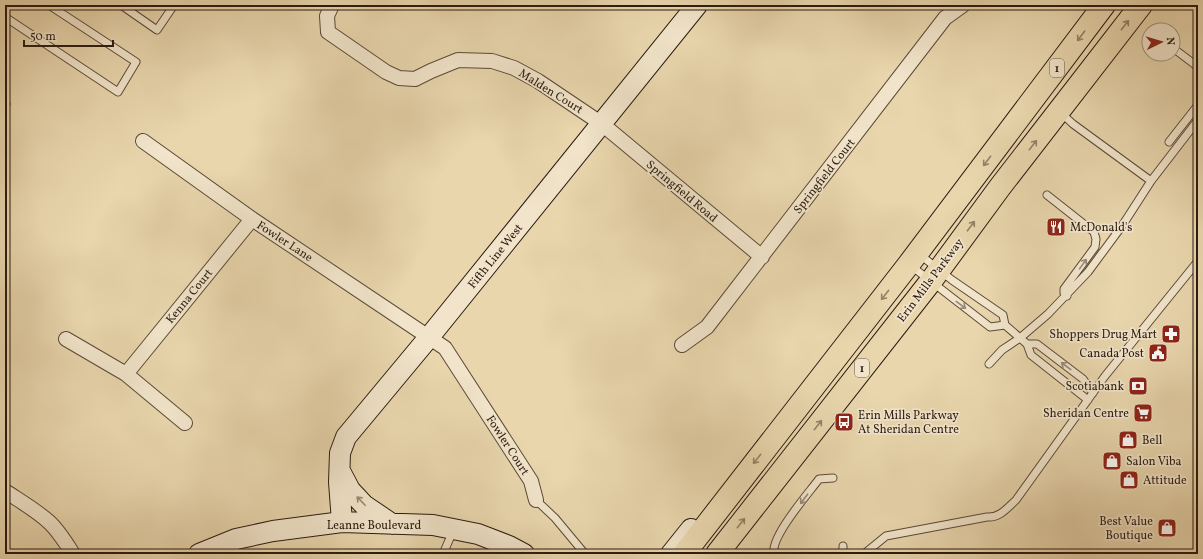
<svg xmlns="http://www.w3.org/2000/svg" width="1203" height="559" font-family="Vollkorn,serif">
<rect width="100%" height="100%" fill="#e9d6ad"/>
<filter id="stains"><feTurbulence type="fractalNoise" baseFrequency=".005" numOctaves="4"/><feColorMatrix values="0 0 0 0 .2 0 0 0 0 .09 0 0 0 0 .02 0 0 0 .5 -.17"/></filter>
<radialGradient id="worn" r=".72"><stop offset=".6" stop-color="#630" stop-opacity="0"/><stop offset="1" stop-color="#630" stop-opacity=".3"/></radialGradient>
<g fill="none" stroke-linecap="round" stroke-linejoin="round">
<defs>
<path id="lane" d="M121,5l36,25 17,-25
M5,17l113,75 18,-30 -87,-57
M1173,48l25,19
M5,103l1,1 -1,2
M1061,113l12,11 78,57 47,-61
M1169,142l29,-37
M1047,195l47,37 2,7 -1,8 -31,42v4l3,3
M919,254l33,26 51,35 2,10 22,19 4,11 57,45
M910,265l80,62 15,-2
M1027,344h10l46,35 10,14
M989,364l13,-14 18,-12 28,-24 40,-42 34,-46 29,-45
M536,500l19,18 30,36
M443,554l10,-23
M774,554c-4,-17 34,-60 45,-75l14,-1
M843,554v-8
M864,554l22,-18 101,-19c13,1 20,-9 29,-17l89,-124 93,-115"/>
<path id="street" d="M332,5l-5,11 1,16 58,40 13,6 16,1 16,-8 27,-11 34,1 22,7 24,13 64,43 160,133
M143,141l109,78 193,129 86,133 5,19
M66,339l60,35 59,49
M682,345l25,-18 238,-309 18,-13
M126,374l126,-155
M5,491c15,10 31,19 44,31 9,8 17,21 24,32"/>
<path id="secondary" d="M340,471l10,19 14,15 28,19
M342,522l-3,-40 1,-29 6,-16 84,-101 267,-331
M199,554l37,-15 37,-8 69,-9 91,3 45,9 31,12 15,8
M671,554l20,-25"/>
<path id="primary" d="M684,554l225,-290 195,-259
M717,554l214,-273 69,-94 141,-182"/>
</defs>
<use href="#lane" stroke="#5a4a38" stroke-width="9"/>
<use href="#street" stroke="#5a4a38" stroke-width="16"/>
<use href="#secondary" stroke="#2b1b11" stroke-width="22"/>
<use href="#primary" stroke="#2b1b11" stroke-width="24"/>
<use href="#lane" stroke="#f1e4ca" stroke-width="7"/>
<use href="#street" stroke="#f1e4ca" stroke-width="14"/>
<use href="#secondary" stroke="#f1e4ca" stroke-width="20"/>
<use href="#primary" stroke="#e9d6ad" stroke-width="22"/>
</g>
<defs><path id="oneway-shaft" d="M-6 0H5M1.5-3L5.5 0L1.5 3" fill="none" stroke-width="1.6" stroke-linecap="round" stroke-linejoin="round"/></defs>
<g stroke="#948267">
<use href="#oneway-shaft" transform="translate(1125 25) rotate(-52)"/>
<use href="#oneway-shaft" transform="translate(1081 36) rotate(127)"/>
<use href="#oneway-shaft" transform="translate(1033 145) rotate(-52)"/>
<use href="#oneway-shaft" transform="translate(987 161) rotate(127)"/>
<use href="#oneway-shaft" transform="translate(971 226) rotate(-53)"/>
<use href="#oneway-shaft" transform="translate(885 295) rotate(128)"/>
<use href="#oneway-shaft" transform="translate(818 425) rotate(-52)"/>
<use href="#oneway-shaft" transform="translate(757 459) rotate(128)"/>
<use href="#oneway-shaft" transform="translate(741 523) rotate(-52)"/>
</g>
<g stroke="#988a77">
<use href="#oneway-shaft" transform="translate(1083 264) rotate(-54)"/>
<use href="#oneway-shaft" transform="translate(961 305) rotate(37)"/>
<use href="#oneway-shaft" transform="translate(1066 366) rotate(-143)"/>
<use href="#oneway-shaft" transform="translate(804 499) rotate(127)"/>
<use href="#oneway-shaft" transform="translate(361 501) rotate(-134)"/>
</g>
<defs>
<symbol id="restaurant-square" viewBox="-11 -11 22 22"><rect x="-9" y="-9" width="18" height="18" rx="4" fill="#8f2418" stroke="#f1e4ca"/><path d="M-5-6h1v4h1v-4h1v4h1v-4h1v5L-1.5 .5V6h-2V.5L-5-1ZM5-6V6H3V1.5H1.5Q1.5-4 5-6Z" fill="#fff"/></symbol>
<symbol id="pharmacy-square" viewBox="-11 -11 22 22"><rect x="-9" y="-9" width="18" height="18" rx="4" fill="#8f2418" stroke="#f1e4ca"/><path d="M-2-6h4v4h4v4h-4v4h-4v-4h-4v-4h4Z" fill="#fff"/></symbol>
<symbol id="civic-square" viewBox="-11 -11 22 22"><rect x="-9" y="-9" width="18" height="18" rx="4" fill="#8f2418" stroke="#f1e4ca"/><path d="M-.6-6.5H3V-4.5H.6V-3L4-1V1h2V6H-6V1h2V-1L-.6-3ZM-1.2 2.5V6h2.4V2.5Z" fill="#fff"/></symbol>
<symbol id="bank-square" viewBox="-11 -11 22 22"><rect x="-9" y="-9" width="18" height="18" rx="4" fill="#8f2418" stroke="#f1e4ca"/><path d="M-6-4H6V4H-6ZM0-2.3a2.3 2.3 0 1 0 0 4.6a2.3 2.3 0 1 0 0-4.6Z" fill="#fff"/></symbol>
<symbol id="supermarket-square" viewBox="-11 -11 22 22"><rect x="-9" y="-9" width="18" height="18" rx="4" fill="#8f2418" stroke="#f1e4ca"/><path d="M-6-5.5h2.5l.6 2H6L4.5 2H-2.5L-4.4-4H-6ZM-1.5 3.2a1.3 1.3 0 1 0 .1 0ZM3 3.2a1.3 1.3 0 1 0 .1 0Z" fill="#fff"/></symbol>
<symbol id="bus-square" viewBox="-11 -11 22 22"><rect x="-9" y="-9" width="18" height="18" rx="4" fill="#8f2418" stroke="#f1e4ca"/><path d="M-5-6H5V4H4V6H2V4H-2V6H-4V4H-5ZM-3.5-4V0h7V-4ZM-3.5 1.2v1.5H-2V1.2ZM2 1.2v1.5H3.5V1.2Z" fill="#fff"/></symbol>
<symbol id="shop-square" viewBox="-11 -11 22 22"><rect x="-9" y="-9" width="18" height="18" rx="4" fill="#8f2418" stroke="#f1e4ca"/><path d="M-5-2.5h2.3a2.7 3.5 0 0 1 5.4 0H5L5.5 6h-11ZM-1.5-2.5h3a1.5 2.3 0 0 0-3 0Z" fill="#fff"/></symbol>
</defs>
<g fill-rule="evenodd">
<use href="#restaurant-square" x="1045" y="216" width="22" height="22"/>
<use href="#pharmacy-square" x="1160" y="323" width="22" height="22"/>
<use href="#civic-square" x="1147" y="342" width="22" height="22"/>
<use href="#bank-square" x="1127" y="375" width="22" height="22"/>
<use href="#supermarket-square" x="1132" y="402" width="22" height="22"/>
<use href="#bus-square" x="833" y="411" width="22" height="22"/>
<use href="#shop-square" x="1117" y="429" width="22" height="22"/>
<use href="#shop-square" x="1101" y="450" width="22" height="22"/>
<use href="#shop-square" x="1118" y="469" width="22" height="22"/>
<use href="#shop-square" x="1156" y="517" width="22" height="22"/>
</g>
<g text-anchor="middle" stroke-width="3.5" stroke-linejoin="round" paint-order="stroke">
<g fill="#f1e4ca" stroke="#665748" stroke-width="1">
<rect x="1050" y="59" width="14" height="18" rx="3"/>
<rect x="855" y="359" width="14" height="18" rx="3"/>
</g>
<g font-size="11" font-weight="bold" fill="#2b1b11">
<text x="1057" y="72">1</text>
<text x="862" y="372">1</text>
</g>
<g font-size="12" fill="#2b1b11" stroke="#f1e4ca">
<text transform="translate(551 91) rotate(32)" y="4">Malden Court</text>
<text transform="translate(824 176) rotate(-52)" y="4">Springfield Court</text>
<text transform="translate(682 191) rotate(40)" y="4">Springfield Road</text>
<text transform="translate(285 241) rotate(33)" y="4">Fowler Lane</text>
<text transform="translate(495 256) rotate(-51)" y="4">Fifth Line West</text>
<text transform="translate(930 280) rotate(-53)" y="4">Erin Mills Parkway</text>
<text transform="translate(189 296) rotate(-51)" y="4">Kenna Court</text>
<text transform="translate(508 445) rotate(57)" y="4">Fowler Court</text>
<text x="374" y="529">Leanne Boulevard</text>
</g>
<g font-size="12" fill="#2b1b11" stroke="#f1e4ca" text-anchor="start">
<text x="1070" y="231">McDonald's</text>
<text x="1157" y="338" text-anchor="end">Shoppers Drug Mart</text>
<text x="1144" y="357" text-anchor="end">Canada Post</text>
<text x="1124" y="390" text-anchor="end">Scotiabank</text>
<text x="1129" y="417" text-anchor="end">Sheridan Centre</text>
<text x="858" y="419">Erin Mills Parkway<tspan x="858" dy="14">At Sheridan Centre</tspan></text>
<text x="1142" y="444">Bell</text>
<text x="1126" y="465">Salon Viba</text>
<text x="1143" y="484">Attitude</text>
<text x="1153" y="525" text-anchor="end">Best Value<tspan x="1153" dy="14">Boutique</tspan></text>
</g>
</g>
<rect width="1203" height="559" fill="none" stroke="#e9d6ad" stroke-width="20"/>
<rect x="6" y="6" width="1191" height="547" fill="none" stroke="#2b1b11" stroke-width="2"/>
<rect x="10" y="10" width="1183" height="539" fill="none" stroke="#2b1b11"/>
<g transform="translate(1161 42) rotate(85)"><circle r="19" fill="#f1e4ca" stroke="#a29480"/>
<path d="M0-3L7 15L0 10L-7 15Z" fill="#8f2418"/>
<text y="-6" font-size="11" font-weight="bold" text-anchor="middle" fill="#2b1b11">N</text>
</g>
<path d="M24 40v6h89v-6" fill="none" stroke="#2b1b11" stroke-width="2"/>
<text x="30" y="40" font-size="12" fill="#2b1b11" stroke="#f1e4ca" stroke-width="3" paint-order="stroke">50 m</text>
<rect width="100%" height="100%" filter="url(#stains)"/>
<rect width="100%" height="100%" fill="url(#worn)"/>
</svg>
